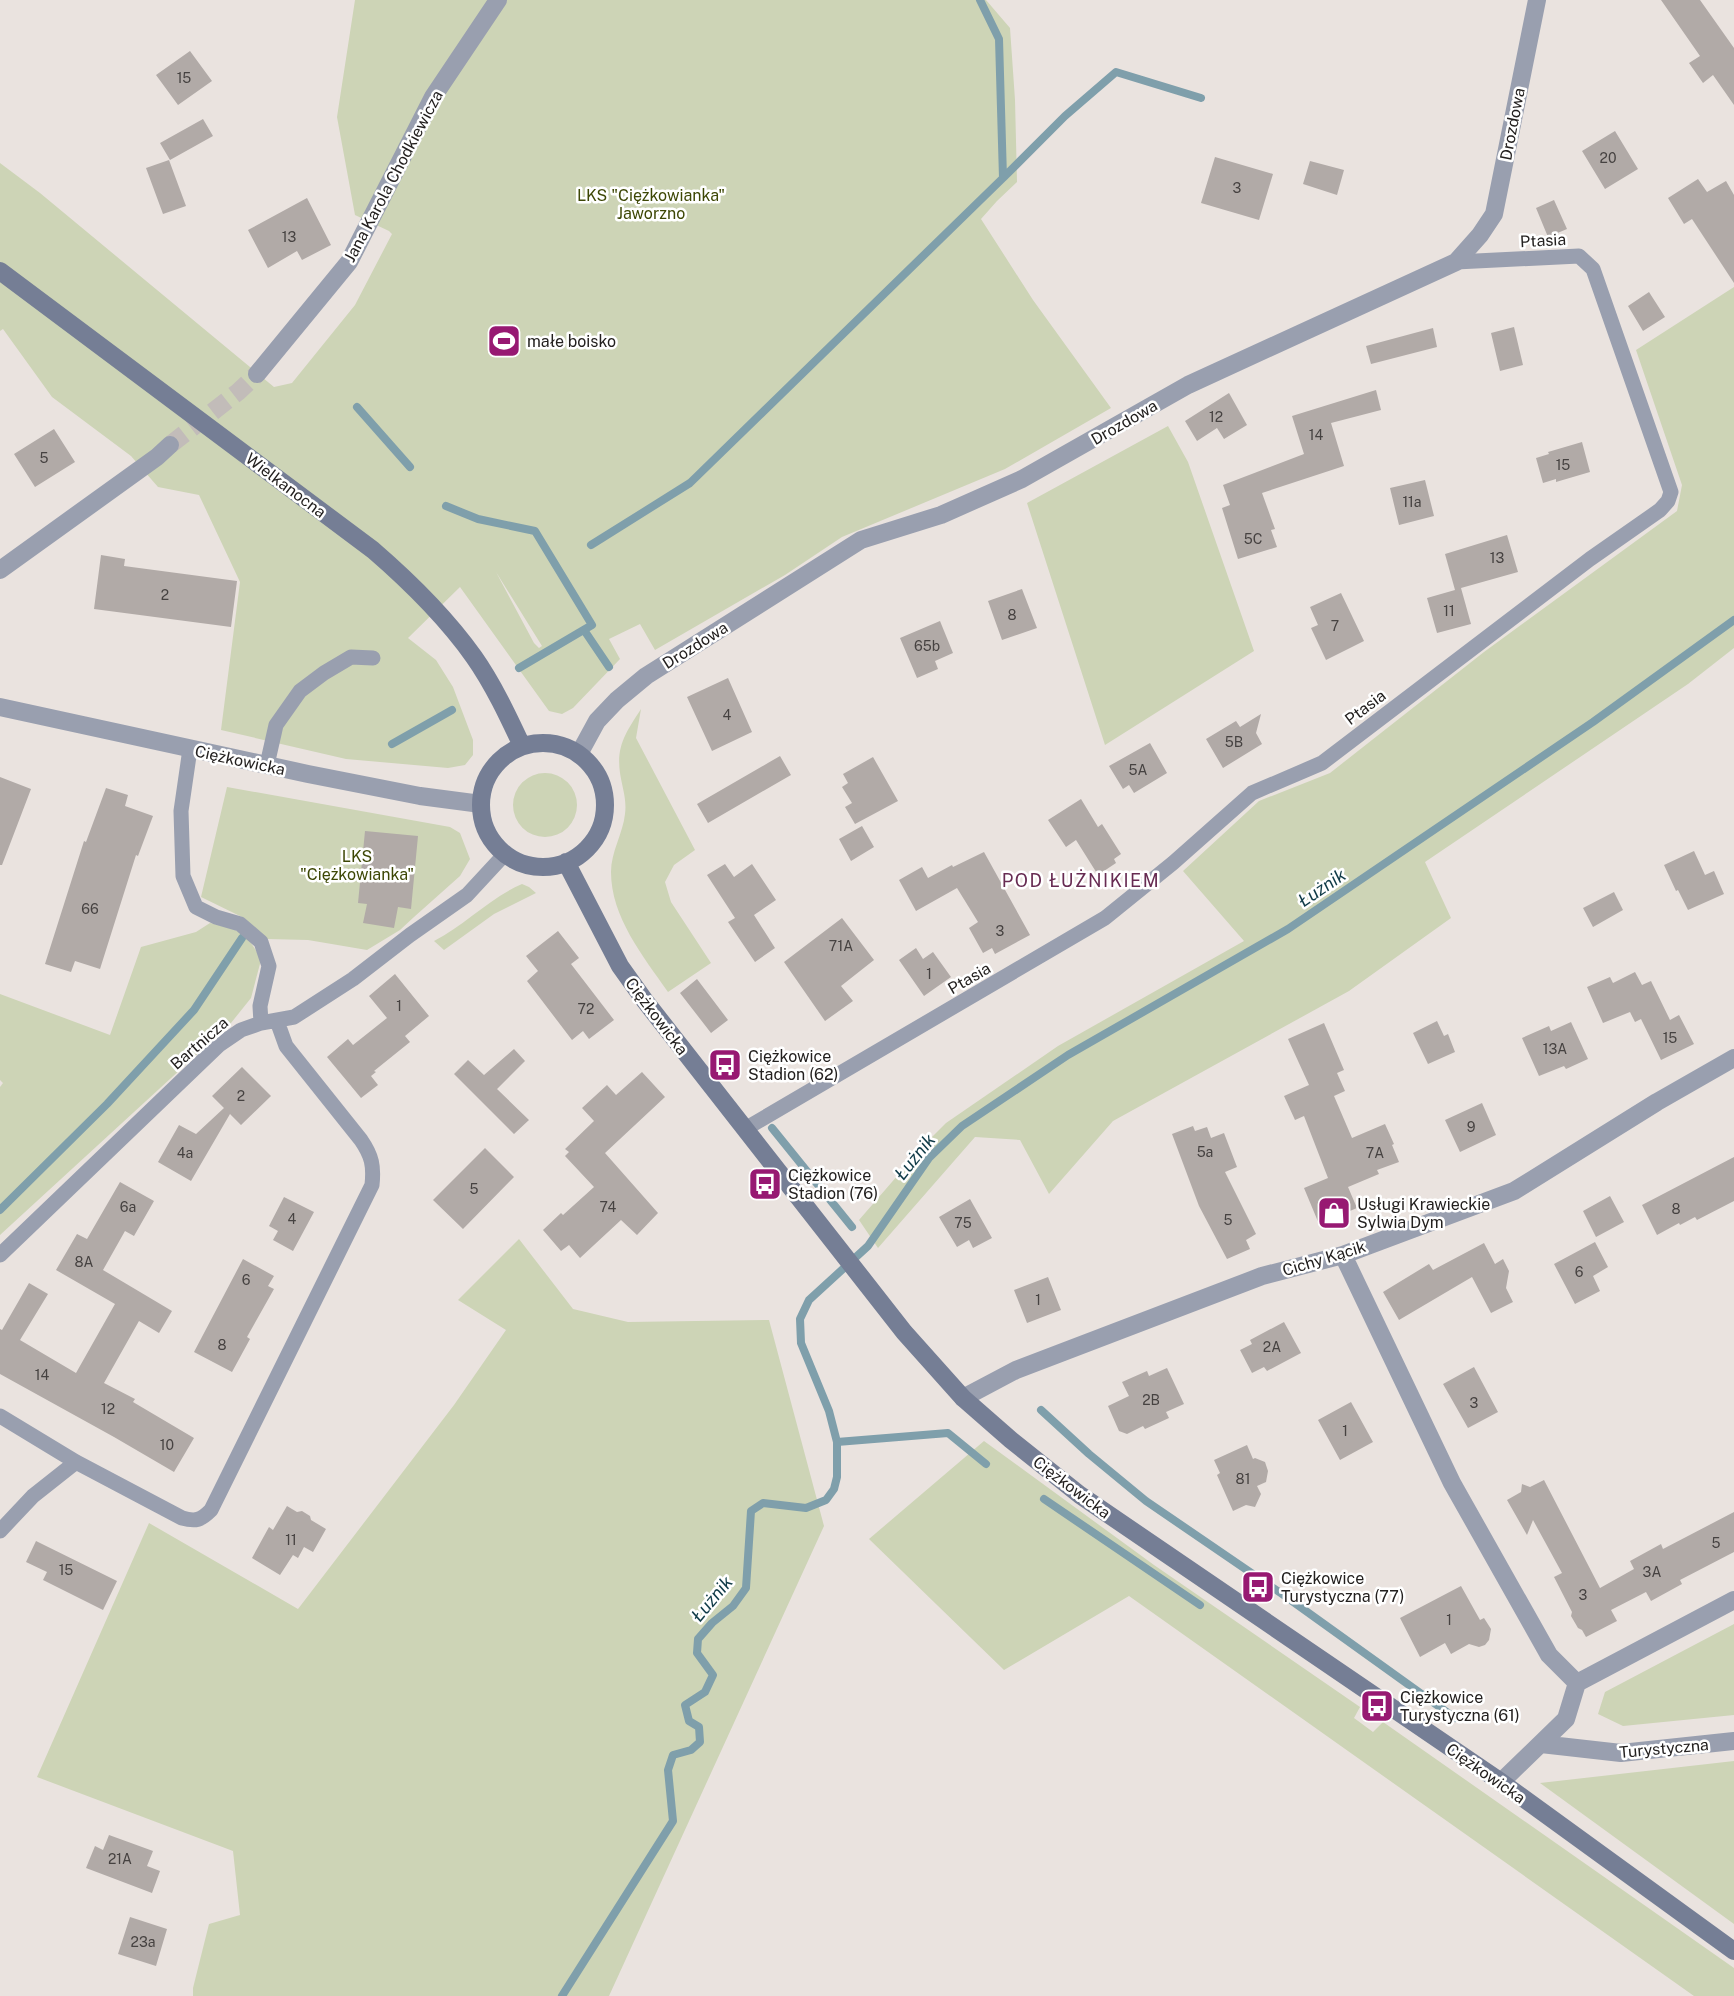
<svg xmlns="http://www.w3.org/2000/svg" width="1734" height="1996" font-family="'Public Sans',sans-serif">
<rect width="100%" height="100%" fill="#eae3df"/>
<path fill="#cdd4b6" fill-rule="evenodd" d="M355,0h631l24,28 5,72 2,82 -20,19 -16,18 52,81 78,108 -106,61 -163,68 -57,38 -130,75 -15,-26 -31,15 11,20 -47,49 -11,6 -13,-3 -89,-124 -52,51 28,22 17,27 20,53v15l-8,10 -17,3 -102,-9 -125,-29 19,-148 -41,-87 -41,-8 -27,-31 -79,-59 -49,-68 -3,2v-168l40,30 234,194 18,-4 63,-78 37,-71 -3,-3 -34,-16 -18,-98zM496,572l46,74 -3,2 -5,-5z
M1734,287v361l-46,36 -263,178 26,56 -102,73 -236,130 -64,73 -29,-54 -45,-3 -97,111 -19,-28 65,-75 22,-22 112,-77 186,-105 -61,-70 76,-70 71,-28 154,-121 193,-141 5,-26 -46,-135z
M1168,426l20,36 66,189 -149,94 -78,-242z
M641,709l-5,29 59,112 -21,15 -9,17 6,20 40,61 -43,29c-25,-36 -57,-75 -57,-120 0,-20 12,-39 14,-58 2,-15 -3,-27 -5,-41 -4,-28 7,-42 21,-64z
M513 805a32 32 0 1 1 64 0a32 32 0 1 1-64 0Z
M227,787l223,40 10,6 10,26 -10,17 -46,41 -14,13 -33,20 -59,-10 -41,-1 -23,-21 -43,-21z
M522,884l7,3 7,6 -42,21 -50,36 -10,-9c31,-16 56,-43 88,-57z
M210,923c29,6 38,10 51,37l-10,38 -20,25 -231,212v-148l3,-4 -3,-3v-86l110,41 31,-88 55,-15z
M519,1239l54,70 55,13 141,-2 55,206 -215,470h-416v-8l16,-64 31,-9 -7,-64 -196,-74 112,-254 149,86 156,-204 52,-75 -48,-30z
M984,1441l170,124 206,142 -6,11 19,14 10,-10 351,246v28h-40l-565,-400 -125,74 -135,-131z
M1734,1624v91l-111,11 -25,-12 7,-22z
M1734,1761v163l-194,-141z"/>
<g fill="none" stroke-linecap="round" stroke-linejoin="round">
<path stroke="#7f9fab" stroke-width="8" d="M1003,178l62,-62 51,-44 85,26
M357,407l53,60
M446,506l32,13 57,12 57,94 -73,43
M591,545l99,-62 313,-305 -4,-139 -19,-39
M584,630l25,37
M392,744l60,-34
M772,1128l80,99
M0,1210l107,-106 87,-94 48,-72
M1041,1410l48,44 57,47 139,95 170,122
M837,1442l111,-9 38,31
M1044,1499l156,106
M562,1996l111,-175 -5,-51 5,-15 18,-5 9,-8 -1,-15 -10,-6 -4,-16 20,-13 8,-17 -16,-22 1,-14 14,-16 21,-17 13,-18 5,-77 12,-8 43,5 20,-8 8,-11 3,-12v-35l-8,-31 -28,-68 -1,-24 9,-19 59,-54 61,-88 33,-32 106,-71 220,-126 305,-207 141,-102"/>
</g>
<path fill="#b1aaa7" d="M1661,0h39l34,48v57l-21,-30 -10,8 -14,-20 11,-7z
M190,51l22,30 -34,24 -22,-30z
M203,119l10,17 -43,24 -10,-17z
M1615,131l23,38 -33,20 -23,-38z
M1215,157l58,17 -14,46 -58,-17z
M169,160l17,46 -23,8 -17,-46z
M1310,161l34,9 -7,25 -34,-11z
M1698,179l9,13 19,-11 8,14v88l-42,-64 -8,5 -16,-26z
M307,198l24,47 -29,15 -5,-9 -29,17 -20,-38z
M1554,200l13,29 -19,8 -12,-29z
M1649,292l16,25 -22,14 -15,-25z
M1514,327l9,38 -23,6 -9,-38z
M1433,328l4,19 -66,17 -5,-18z
M1376,390l5,20 -50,13 13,43 -82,27 13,36 -4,1 6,17 -39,12 -16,-51 8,-3 -7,-20 81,-31 -12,-38z
M1229,393l18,32 -23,14 -7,-11 -20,13 -12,-20z
M54,429l21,33 -40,25 -21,-33z
M1582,442l8,30 -34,10v-3l-13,4 -7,-25 13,-4 -1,-2z
M1425,480l9,36 -35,9 -9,-37z
M1507,535l11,37 -57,16 10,36 -34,9 -10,-35 28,-8 -10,-36z
M101,555l24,4 -1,7 113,15 -6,46 -137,-18z
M1022,589l15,39 -35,12 -14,-39z
M1341,593l23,48 -38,19 -15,-32 7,-3 -8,-18z
M940,621l13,32 -18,8 3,8 -21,9 -17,-40z
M728,678l24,54 -40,19 -25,-54z
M1261,714l-5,19 6,11 -39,24 -17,-29 30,-18 4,6z
M1150,743l17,30 -33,20 -5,-8 -6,4 -14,-23z
M780,756l11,19 -83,48 -11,-19z
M873,757l25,44 -43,23 -10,-17 7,-4 -10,-16 6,-4 -5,-9z
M0,777l31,12 -29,76h-2z
M106,788l22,7 -3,11 28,10 -15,40 -2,-1 -36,114 -25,-8 -4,11 -26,-8 39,-123 2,1z
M1081,799l17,28 4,-3 19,30 -7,5 2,4 -18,12 -22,-35 -10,7 -18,-27z
M862,826l12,21 -23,14 -12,-22z
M365,831l53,5 -7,73 -13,-2 -4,21 -31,-5 4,-19 -9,-1z
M1694,851l11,24 9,-4 10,23 -36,16 -10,-20 -2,1 -12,-26z
M984,852l46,83 -35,19 -3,-6 -9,5 -14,-25 9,-6 -21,-34 -41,23 -17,-31 23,-13 6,11 24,-13 1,2z
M725,864l9,13 18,-13 24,36 -22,15 21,33 -20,14 -27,-40 7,-4 -28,-43z
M1614,892l9,18 -30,17 -10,-19z
M842,918l32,42 -33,26 12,15 -28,20 -41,-59z
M558,931l21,27 -8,6 43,56 -25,19 -6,-8 -11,9 -45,-59 11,-10 -12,-15z
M916,948l7,11 10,-7 18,25 -27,19 -25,-36z
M1635,972l7,13 9,-4 19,39 9,-5 15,29 -33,16 -20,-41 -6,3 -5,-10 -27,11 -16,-36 23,-10 3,6z
M395,974l34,42 -24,20 5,6 -36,29 2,1 -5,4 7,9 -17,13 -34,-41 21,-18 5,6 34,-27 -18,-22z
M697,979l31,41 -17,13 -31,-40z
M1437,1021l7,15 4,-2 7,18 -27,12 -15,-31z
M1571,1022l17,37 -22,10 -2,-3 -25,10 -17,-38 27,-12 2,5z
M1324,1023l20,47 -7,3 8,18 -11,5 18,42 33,-14 9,20 -2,1 7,17 -22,8 2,4 -31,13 9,21 -38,16 -15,-36 24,-10 -24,-62 -9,4 -11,-24 25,-11 -21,-46z
M514,1049l11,12 -28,28 32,31 -15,14 -60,-60 14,-14 16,15z
M242,1067l29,29 -30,29 -11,-11 -39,67 -33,-19 21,-37 17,9 28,-26 -12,-12z
M642,1072l23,25 -60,56 53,60 -21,22 -16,-15 -41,38 -11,-13 -8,6 -18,-21 18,-17 2,2 31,-28 -29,-31 4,-4 -4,-3 29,-28 -12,-13 25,-23 9,10z
M1482,1103l14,32 -36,17 -15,-32z
M1193,1126l2,5 12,-4 4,11 13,-5 13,34 -12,5 31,62 -10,6 4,9 -23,10 -28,-53 -27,-72z
M485,1148l29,29 -51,52 -30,-29z
M1734,1157v44l-37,19 -2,-3 -15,8 -1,-2 -22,12 -15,-30z
M120,1182l34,19 -20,35 -9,-5 -22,39 69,41 -13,22 -20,-12 -35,62 31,16 -2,3 61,36 -20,34 -60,-35 -114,-63v-45l2,1 27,-47 19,11 -28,46 56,33 39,-69 -59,-34 21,-36 10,5z
M1610,1196l14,26 -28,15 -13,-26z
M284,1197l30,15 -21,39 -20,-11 5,-9 -9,-5z
M970,1199l22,39 -19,10 -4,-8 -12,7 -18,-30z
M1595,1242l13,25 -15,9 7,15 -25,13 -21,-40z
M1484,1243l11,21 8,-5 6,12 -3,17 7,14 -22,11 -19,-36 -73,43 -16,-28 46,-28 4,6z
M243,1259l31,17 -6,10 6,3 -27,48 3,2 -18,33 -38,-20z
M1048,1277l13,33 -34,13 -13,-33z
M1284,1322l17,31 -34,18 -3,-4 -12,6 -12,-23 12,-6 -2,-4z
M1474,1367l24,45 -30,16 -25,-44z
M1167,1368l17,36 -18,8 3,6 -24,11 -2,-3 -16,8 -8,-3 -11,-25 21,-10 -7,-14 25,-11 2,5z
M1351,1402l22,40 -33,18 -22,-40z
M1247,1445l6,14 2,-1 10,4 3,9 -2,11 -9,4 4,8 -6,13 -9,-2 -13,6 -16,-36 3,-2 -6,-13z
M1544,1480l56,108 34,-19 -4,-8 31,-17 2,5 71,-37v40l-54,28 2,4 -31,17 -5,-9 -35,18 6,11 -31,16 -4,-7 -4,-2 -7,-12 1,-4 -18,-35 8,-4 -29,-53 -6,15 -20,-35 14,-8 1,-8 8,3z
M287,1506l10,6 5,-1 8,5 1,4 15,9 -13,23 -9,-5 -6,11 -5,-3 -13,20 -28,-17 17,-31 4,3z
M36,1541l81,40 -14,29 -60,-30 4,-8 -21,-10z
M1461,1586l19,34 4,-2 7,11 -2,11 -4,5 -6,2 -10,-3 -18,10 -6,-11 -25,14 -20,-39z
M109,1835l44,16 -6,15 13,5 -8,22 -66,-25 9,-22 8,4z
M130,1917l37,12 -11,37 -38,-12z"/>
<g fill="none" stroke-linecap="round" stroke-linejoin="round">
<path stroke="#c2bcb9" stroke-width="18" stroke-dasharray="18 9" stroke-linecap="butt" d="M170,445l68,-53 19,-18"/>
<path stroke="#999faf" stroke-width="15" d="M190,749l-9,62 2,65 13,31 20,10 24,7 21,18 8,24 -9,40 1,17
M267,765l9,-40 24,-34 24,-18 27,-16 22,1
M745,1129l360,-211 68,-55 79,-70 70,-30 268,-204 70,-49 8,-9 3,-9 -78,-223 -14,-13 -123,6
M0,1255l219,-210 22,-15 20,-7 33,-6 59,-38 57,-44 57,-40 37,-40
M0,1416l76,46 106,56c14,4 19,2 29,-8l161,-325c2,-19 0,-29 -11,-45l-75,-94 -9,-25
M0,1531l33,-35 43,-34"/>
<path stroke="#999faf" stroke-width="18" d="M257,374l92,-112 84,-165 65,-97
M0,570l157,-113 13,-12
M0,707l308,67 112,22 61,8
M579,754l18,-33 20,-21 29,-24 215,-136 80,-25 81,-36 166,-94 268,-123 24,-27 14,-21 43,-214
M1343,1255l109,228 97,172 28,28
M963,1398l53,-28 246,-94 81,-21 171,-64 143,-89 77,-44
M1541,1744l80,9 113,-12
M1501,1782l65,-63 11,-36 157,-83"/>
<path stroke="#757e95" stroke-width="18" d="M0,271l373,279c37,32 72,66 101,107 19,27 34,59 48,89
M481 805a62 62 0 1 1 124 0a62 62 0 1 1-124 0Z
M566,862l54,104 25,35 259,331 59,66 48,42 69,55 421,287 233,169"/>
</g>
<defs>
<symbol id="stadium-square" viewBox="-11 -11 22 22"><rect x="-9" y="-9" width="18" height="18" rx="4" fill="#971972" stroke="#fff"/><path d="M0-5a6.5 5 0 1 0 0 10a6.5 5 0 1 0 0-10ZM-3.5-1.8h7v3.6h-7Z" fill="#fff"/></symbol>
<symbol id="bus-square" viewBox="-11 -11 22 22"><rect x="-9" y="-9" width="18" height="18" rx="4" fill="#971972" stroke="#fff"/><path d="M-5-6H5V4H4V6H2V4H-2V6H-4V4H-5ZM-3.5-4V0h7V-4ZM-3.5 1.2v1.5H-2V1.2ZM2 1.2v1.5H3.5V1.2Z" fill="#fff"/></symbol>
<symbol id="shop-square" viewBox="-11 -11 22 22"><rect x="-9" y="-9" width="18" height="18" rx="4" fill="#971972" stroke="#fff"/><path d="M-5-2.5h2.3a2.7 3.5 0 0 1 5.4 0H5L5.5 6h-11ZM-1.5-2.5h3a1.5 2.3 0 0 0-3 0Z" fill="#fff"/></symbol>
</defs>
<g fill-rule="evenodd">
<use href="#stadium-square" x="485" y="322" width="38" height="38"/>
<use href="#bus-square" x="706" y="1046" width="38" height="38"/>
<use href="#bus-square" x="746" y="1165" width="38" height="38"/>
<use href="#shop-square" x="1315" y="1194" width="38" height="38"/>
<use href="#bus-square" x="1239" y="1568" width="38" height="38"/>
<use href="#bus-square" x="1358" y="1687" width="38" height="38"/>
</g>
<g text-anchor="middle" stroke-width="5" stroke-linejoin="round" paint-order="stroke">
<g font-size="14" fill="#464241">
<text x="184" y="83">15</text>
<text x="1608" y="163">20</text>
<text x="1237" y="193">3</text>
<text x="289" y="242">13</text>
<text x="1216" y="422">12</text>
<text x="1316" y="440">14</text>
<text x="44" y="463">5</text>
<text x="1563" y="470">15</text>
<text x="1412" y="507">11a</text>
<text x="1253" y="544">5C</text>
<text x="1497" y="563">13</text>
<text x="165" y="600">2</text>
<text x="1449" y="616">11</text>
<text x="1012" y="620">8</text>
<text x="1335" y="631">7</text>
<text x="927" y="651">65b</text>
<text x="727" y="720">4</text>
<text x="1234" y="747">5B</text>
<text x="1138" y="775">5A</text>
<text x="90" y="914">66</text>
<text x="1000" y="936">3</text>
<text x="841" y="951">71A</text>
<text x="929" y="979">1</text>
<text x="399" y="1011">1</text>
<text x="586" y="1014">72</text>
<text x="1670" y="1043">15</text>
<text x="1555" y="1054">13A</text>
<text x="241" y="1101">2</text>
<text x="1471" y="1132">9</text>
<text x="1205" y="1157">5a</text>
<text x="185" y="1158">4a</text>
<text x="1375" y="1158">7A</text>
<text x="474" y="1194">5</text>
<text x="128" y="1212">6a</text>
<text x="608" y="1212">74</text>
<text x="1676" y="1214">8</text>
<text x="292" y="1224">4</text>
<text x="1228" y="1225">5</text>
<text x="963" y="1228">75</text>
<text x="84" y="1267">8A</text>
<text x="1579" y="1277">6</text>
<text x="246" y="1285">6</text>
<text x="1038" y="1305">1</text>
<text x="222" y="1350">8</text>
<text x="1272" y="1352">2A</text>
<text x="42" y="1380">14</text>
<text x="1151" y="1405">2B</text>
<text x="1474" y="1408">3</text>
<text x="108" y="1414">12</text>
<text x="1345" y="1436">1</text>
<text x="167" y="1450">10</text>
<text x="1243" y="1484">81</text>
<text x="291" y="1545">11</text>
<text x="1716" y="1548">5</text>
<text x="66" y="1575">15</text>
<text x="1652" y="1577">3A</text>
<text x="1583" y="1600">3</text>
<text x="1449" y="1625">1</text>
<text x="120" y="1864">21A</text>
<text x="143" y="1947">23a</text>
</g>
<g font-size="16" fill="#23201f" stroke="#fff">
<text transform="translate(1512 124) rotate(-79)" y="6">Drozdowa</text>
<text transform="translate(393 176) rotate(-62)" y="6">Jana Karola Chodkiewicza</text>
<text transform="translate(1543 240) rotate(-3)" y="6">Ptasia</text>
<text transform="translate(1124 422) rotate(-30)" y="6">Drozdowa</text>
<text transform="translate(286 485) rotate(37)" y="6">Wielkanocna</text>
<text transform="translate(695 645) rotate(-32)" y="6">Drozdowa</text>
<text transform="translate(1365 707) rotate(-37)" y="6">Ptasia</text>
<text transform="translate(240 760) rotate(12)" y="6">Ciężkowicka</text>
<text transform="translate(969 978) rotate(-30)" y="6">Ptasia</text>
<text transform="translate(657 1016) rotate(53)" y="6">Ciężkowicka</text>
<text transform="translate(199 1043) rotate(-41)" y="6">Bartnicza</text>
<text transform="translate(1324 1258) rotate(-17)" y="6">Cichy Kącik</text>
<text transform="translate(1072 1487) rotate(37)" y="6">Ciężkowicka</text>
<text transform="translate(1664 1748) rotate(-5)" y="6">Turystyczna</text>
<text transform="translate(1486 1773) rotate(35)" y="6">Ciężkowicka</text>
</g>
<g font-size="16" fill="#3d4705" stroke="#fff">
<text x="651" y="201">LKS "Ciężkowianka"<tspan x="651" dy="18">Jaworzno</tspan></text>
<text x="357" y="862">LKS<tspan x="357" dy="18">"Ciężkowianka"</tspan></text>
</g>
<g font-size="16" fill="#23201f" stroke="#fff" text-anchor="start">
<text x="527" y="347">małe boisko</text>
<text x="748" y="1062">Ciężkowice<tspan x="748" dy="18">Stadion (62)</tspan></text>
<text x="788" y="1181">Ciężkowice<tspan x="788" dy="18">Stadion (76)</tspan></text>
<text x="1357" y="1210">Usługi Krawieckie<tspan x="1357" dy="18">Sylwia Dym</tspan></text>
<text x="1281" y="1584">Ciężkowice<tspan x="1281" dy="18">Turystyczna (77)</tspan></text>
<text x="1400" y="1703">Ciężkowice<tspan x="1400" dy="18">Turystyczna (61)</tspan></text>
</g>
<g font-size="18" letter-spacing="1.5" fill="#672b52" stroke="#fff">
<text x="1081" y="887">POD ŁUŻNIKIEM</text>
</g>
<g font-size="18" font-style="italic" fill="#103b48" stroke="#fff">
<text transform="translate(1322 888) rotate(-34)" y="6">Łużnik</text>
<text transform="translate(915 1157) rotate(-51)" y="6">Łużnik</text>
<text transform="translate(712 1599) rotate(-50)" y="6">Łużnik</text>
</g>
</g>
</svg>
